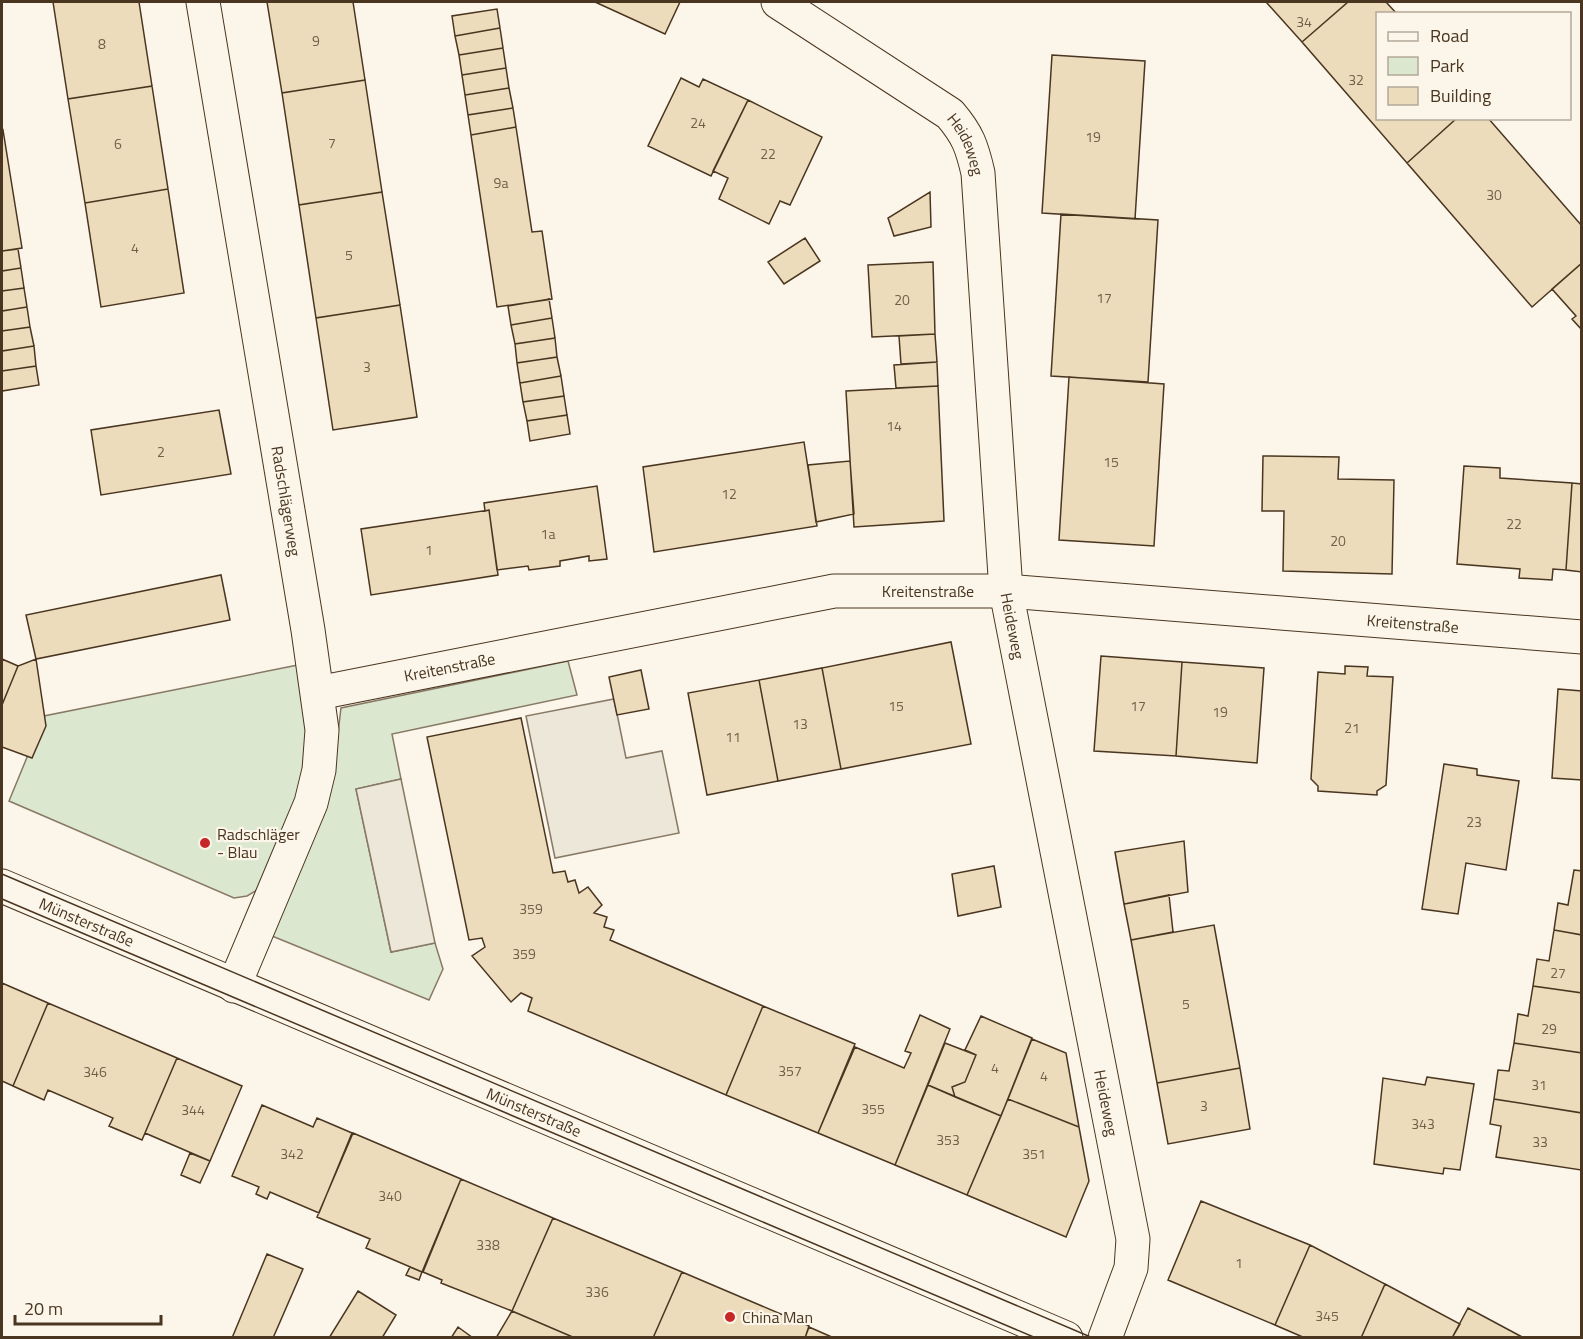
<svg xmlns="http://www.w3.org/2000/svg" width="1583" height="1339" font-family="'Titillium Web',sans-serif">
<rect width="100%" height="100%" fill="#fbf6e9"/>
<path fill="#dce7d0" stroke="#887966" stroke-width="1.5" d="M568,661l9,34 -185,39 9,45 -45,10 35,163 44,-9 8,26 -14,31 -157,-64 66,-203 3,-25z
M308,663l-2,111 -49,116 -10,6 -13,2 -225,-97 35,-85z"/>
<path fill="#ede7d9" stroke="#887966" stroke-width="1.5" d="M614,699l12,59 36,-7 17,82 -124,25 -29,-142z
M401,779l34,164 -44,9 -35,-163z"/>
<path fill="#ecdcbc" stroke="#4a3520" stroke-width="1.5" d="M53,2h86l13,84 -84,13z
M267,2h86l12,78 -83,13z
M595,2h85l-15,32z
M1266,2h82l-46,40z
M1348,2h38l11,12h-19v104h79l-50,45 -105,-121z
M497,9l3,19 -45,8 -3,-20z
M500,28l3,20 -44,7 -4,-19z
M503,48l3,20 -44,7 -3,-20z
M1052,55l93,6 -10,158 -93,-6z
M506,68l3,20 -44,7 -3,-20z
M681,78l18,9 4,-8 45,21 -37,76 -63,-30z
M365,80l17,112 -83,13 -17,-112z
M152,86l16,103 -83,14 -17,-104z
M509,88l4,20 -45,7 -3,-20z
M748,100l74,37 -32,68 -10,-4 -11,23 -50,-25 9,-21 -15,-7z
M513,108l3,19 -45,8 -3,-20z
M1457,118h31l94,108v37l-50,44 -125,-144z
M516,127l16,105 10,-1 10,68 -55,8 -26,-172z
M3,130l19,118 -20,3v-120z
M168,189l16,104 -83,14 -16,-104z
M382,192l18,113 -84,13 -17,-113z
M930,192l1,35 -37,9 -6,-18z
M1061,214l97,6 -10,162 -97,-6z
M805,238l15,23 -36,23 -16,-22z
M18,249l3,19 -19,3v-20z
M933,262l2,72 -63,3 -4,-72z
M1582,263v67l-10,-11 4,-3 -24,-27z
M21,268l3,20 -22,3v-20z
M24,288l3,19 -25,4v-20z
M549,299l3,19 -41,7 -3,-19z
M400,305l17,112 -84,13 -17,-112z
M27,307l3,20 -28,4v-20z
M552,318l3,20 -40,6 -4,-19z
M30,327l4,19 -32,5v-20z
M935,334l2,28 -36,2 -2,-28z
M555,338l2,19 -40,6 -2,-19z
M34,346l2,20 -34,5v-20z
M557,357l4,19 -41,7 -3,-20z
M937,362l1,24 -42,2 -2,-23z
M36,366l3,19 -37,6v-20z
M561,376l3,20 -41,6 -3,-19z
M1069,377l95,7 -10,162 -95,-6z
M938,386l6,135 -90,6 -8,-136z
M564,396l3,19 -40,6 -4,-19z
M219,410l12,64 -130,21 -10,-65z
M567,415l3,19 -40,7 -3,-20z
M804,442l13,84 -163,26 -11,-85z
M1263,456l76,1 -1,22 56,1 -2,94 -109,-3 1,-60h-22z
M850,461l4,53 -38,8 -8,-57z
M1464,466l36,2v10l72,5 -6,87 -13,-1 -1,11 -33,-2 1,-9 -63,-5z
M1572,483l10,1v88l-16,-2z
M597,486l10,73 -18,2v-5l-29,5v5l-31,4 -1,-4 -31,4 -8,-60 -4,1 -1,-8z
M489,510l9,65 -127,20 -10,-66z
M221,575l9,45 -194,39 -10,-44z
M951,642l20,102 -130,25 -19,-101z
M1101,656l81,6 -6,94 -82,-5z
M2,659l16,7 -16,39z
M36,659l10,67 -14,32 -30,-11v-42l16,-39z
M1182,662l82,6 -7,95 -81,-7z
M1345,666l23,1 -1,9 26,1 -7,108 -9,6v4l-59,-4v-5l-7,-7 7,-107 27,2z
M822,668l19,101 -63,12 -19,-101z
M641,670l8,39 -32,6 -8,-38z
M759,680l19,101 -71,14 -19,-102z
M1558,689l24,2v89l-30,-2z
M521,718l32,155 12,-2 3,11 7,-2 4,13 9,-6 14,18 -8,8 13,4 -3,10 10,3 -4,10 153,66 -37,89 -198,-84 4,-13 -11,-5 -10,9 -39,-46 13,-9 -3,-9 -13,2 -42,-203z
M1444,764l33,5v6l42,6 -13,89 -40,-7 -8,51 -36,-5z
M1184,841l4,51 -64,12 -9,-52z
M994,866l7,41 -43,9 -6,-42z
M1574,870l8,1v64l-28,-5 4,-27 10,2z
M1169,895l4,37 -42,8 -7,-36z
M1214,925l26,143 -83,15 -26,-143z
M1554,930l28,5v58l-49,-7 4,-27 12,2z
M2,983l46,20 -35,83 -11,-5z
M1533,986l49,7v60l-68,-10 4,-29 10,2z
M48,1003l129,55 -35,82 -33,-14 4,-8 -65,-28 -4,10 -31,-14z
M763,1006l92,38 -37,89 -92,-38z
M920,1015l30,14 -55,136 -77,-32 37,-86 49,21 7,-15 -6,-2z
M981,1016l51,22 -31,78 -46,-19 -3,-10 13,-5 11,-27 -11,-5z
M1032,1039l34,14 13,74 -71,-28z
M945,1043l31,12 -11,27 -13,5 3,10 -27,-12z
M1514,1043l68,10v60l-88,-14 4,-29 11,1z
M177,1058l65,28 -32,75 -65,-28z
M1240,1068l10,61 -82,15 -11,-61z
M1427,1077l47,7 -14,86 -16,-2 -1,6 -69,-10 9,-86 42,7z
M928,1085l73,31 -34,79 -72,-30z
M1008,1099l71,28 10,54 -23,56 -99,-42z
M1494,1099l88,14 -1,57 -85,-13 5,-31 -11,-2z
M262,1105l51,22 4,-9 35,15 -33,80 -49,-21 -3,7 -11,-5 3,-7 -27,-11z
M353,1133l108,46 -39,93 -56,-24 4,-9 -53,-22z
M190,1153l20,8 -10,22 -19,-8z
M461,1179l92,39 -41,93 -71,-28 1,-3 -19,-8z
M1201,1201l109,44 -35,80 -107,-45z
M553,1218l129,54 -29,66h-78l-63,-27z
M1310,1245l75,39 -24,54h-56l-30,-13z
M267,1254l36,15 -30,69h-41z
M410,1267l12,5 -3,8 -13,-5z
M682,1272l127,54 -4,12h-152z
M1385,1284l75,40 -8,14h-91z
M358,1291l38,24 -14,23h-53z
M1468,1308l56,30h-72z
M512,1311l63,27h-79z
M458,1327l15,11h-22z
M809,1327l25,11h-29z"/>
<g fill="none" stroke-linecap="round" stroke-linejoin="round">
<defs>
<g id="minor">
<path id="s1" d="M203,2l105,628 14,100 -3,40 -8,33 -77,183"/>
<path id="s2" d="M778,2l172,112c18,21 22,33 28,59l28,418 127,648 -2,29 -26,70"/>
<path id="s3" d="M318,693l516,-102h172l576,46"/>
</g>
<g id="tertiary">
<path id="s4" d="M2,886l1064,452"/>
</g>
</defs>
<use href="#minor" stroke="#4a3520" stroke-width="35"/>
<use href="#tertiary" stroke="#4a3520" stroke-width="35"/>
<use href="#minor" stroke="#fbf6e9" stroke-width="33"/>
<use href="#tertiary" stroke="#fbf6e9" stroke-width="33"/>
<path stroke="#4a3520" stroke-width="1.5" d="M2,874l1091,464
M2,899l1034,439"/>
</g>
<g fill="#c62828" stroke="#fbf6e9" stroke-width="2">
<circle cx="205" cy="843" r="6"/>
<circle cx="730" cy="1317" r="6"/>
</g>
<g text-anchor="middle" stroke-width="4.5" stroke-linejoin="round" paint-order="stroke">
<g font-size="14" fill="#725f47">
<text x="1304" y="27">34</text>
<text x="316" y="46">9</text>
<text x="102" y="49">8</text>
<text x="1356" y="85">32</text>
<text x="698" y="128">24</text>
<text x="1093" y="142">19</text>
<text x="332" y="148">7</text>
<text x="118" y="149">6</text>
<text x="768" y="159">22</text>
<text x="501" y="188">9a</text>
<text x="1494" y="200">30</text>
<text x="135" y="253">4</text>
<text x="349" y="260">5</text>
<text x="1104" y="303">17</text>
<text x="902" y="305">20</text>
<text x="367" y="372">3</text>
<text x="894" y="431">14</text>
<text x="161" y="457">2</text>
<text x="1111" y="467">15</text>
<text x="729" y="499">12</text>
<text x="1514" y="529">22</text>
<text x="548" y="539">1a</text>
<text x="1338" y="546">20</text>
<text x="429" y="555">1</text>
<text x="896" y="711">15</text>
<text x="1138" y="711">17</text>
<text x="1220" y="717">19</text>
<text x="800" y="729">13</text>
<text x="1352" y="733">21</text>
<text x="733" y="742">11</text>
<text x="1474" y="827">23</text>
<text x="531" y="914">359</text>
<text x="524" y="959">359</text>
<text x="1558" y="978">27</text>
<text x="1186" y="1009">5</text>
<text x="1549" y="1034">29</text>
<text x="995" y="1073">4</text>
<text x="790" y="1076">357</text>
<text x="95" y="1077">346</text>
<text x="1044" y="1081">4</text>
<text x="1539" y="1090">31</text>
<text x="1204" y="1111">3</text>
<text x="873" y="1114">355</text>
<text x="193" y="1115">344</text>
<text x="1423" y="1129">343</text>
<text x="948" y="1145">353</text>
<text x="1540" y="1147">33</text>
<text x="292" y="1159">342</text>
<text x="1034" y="1159">351</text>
<text x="390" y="1201">340</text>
<text x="488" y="1250">338</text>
<text x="1239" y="1268">1</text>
<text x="597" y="1297">336</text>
<text x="1327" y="1321">345</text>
</g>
<g font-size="16" fill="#4a3520" stroke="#fbf6e9">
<text dy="6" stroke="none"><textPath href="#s2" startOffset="240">Heideweg</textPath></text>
<text dy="6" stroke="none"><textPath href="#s1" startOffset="506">Radschlägerweg</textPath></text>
<text dy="6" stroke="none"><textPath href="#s3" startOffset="620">Kreitenstraße</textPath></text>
<text dy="6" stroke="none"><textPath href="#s3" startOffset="1106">Kreitenstraße</textPath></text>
<text dy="6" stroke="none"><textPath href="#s2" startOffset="726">Heideweg</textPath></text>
<text dy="6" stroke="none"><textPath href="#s3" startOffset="134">Kreitenstraße</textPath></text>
<text dy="6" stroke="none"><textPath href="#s4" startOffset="92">Münsterstraße</textPath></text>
<text dy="6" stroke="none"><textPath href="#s2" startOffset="1212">Heideweg</textPath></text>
<text dy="6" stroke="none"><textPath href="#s4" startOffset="578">Münsterstraße</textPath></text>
</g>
<g font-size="16" fill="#4a3520" stroke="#fbf6e9" text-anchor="start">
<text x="217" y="840">Radschläger<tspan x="217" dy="18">- Blau</tspan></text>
<text x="742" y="1323">China Man</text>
</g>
</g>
<rect width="1583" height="1339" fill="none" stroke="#4a3520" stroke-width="6"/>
<rect x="1376" y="12" width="195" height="108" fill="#fbf6e9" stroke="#b4a999" stroke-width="1.5"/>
<rect x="1388" y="32" width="30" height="9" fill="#fbf6e9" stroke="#b4a999" stroke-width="1.5"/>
<text x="1430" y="42" font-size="18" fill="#4a3520">Road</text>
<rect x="1388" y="57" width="30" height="18" fill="#dce7d0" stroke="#b4a999" stroke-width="1.5"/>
<text x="1430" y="72" font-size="18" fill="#4a3520">Park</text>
<rect x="1388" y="87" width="30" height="18" fill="#ecdcbc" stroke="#b4a999" stroke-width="1.5"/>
<text x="1430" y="102" font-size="18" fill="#4a3520">Building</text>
<path d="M15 1315v9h146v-9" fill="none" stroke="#4a3520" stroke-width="3"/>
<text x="24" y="1315" font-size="18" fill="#4a3520" stroke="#fbf6e9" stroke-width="4.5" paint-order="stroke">20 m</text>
</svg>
